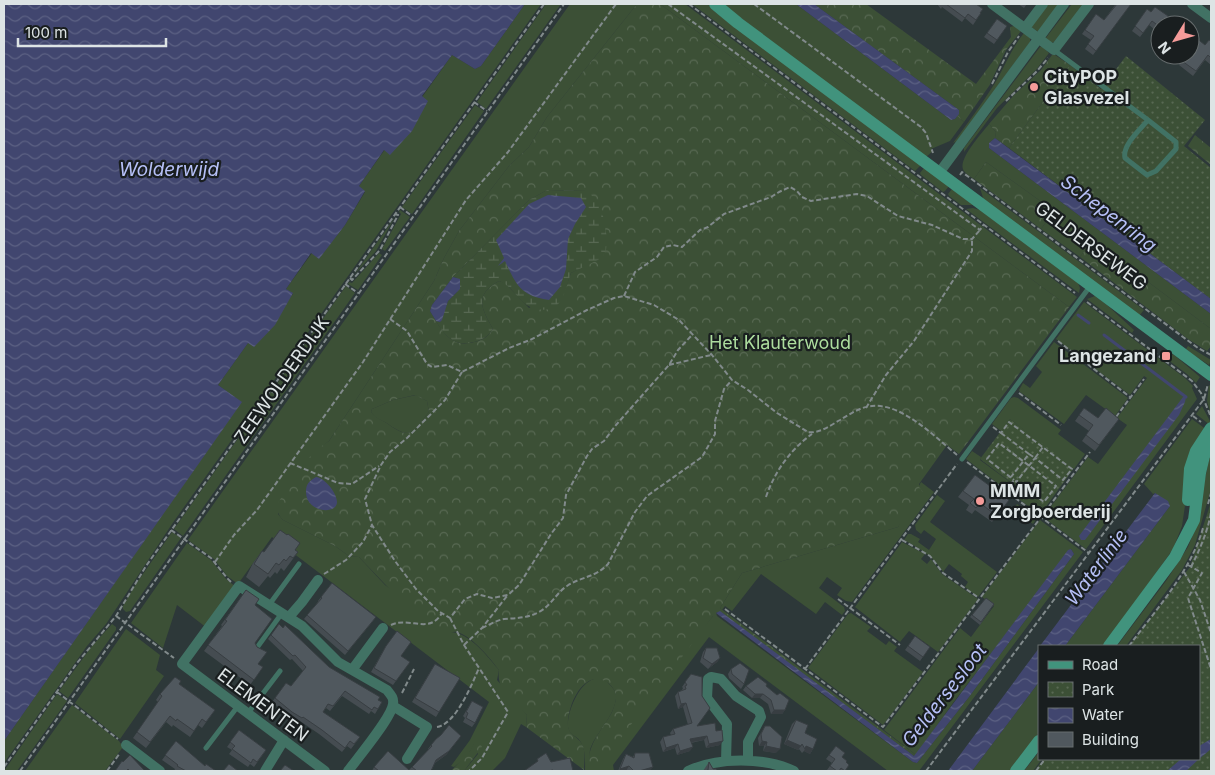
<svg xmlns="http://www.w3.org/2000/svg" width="1215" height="775" font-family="Inter,sans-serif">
<defs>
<pattern id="forest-crowns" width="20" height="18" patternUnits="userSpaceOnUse" patternTransform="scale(1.25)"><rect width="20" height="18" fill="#3c5036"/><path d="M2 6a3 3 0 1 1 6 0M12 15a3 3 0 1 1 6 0" fill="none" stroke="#586953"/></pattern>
<pattern id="wetland-marsh" width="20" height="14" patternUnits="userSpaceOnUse" patternTransform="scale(1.25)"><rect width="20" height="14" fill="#3c5036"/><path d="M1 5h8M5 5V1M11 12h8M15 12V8" fill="none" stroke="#586953"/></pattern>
<pattern id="park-dots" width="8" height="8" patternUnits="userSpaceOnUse" patternTransform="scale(1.25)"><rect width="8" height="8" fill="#3c5036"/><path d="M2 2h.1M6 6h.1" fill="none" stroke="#586953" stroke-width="1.8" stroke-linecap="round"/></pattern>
<pattern id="water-waves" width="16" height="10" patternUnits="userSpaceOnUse" patternTransform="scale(1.25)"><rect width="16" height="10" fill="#41466f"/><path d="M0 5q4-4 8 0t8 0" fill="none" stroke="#5c6183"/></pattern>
</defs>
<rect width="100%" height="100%" fill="#2d3839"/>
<path fill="#3c5036" d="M525,4h16l-369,520 -66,100 -19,22 -83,117v-22l237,-339 -23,-17 30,-42 45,-49 -7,-5 26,-36 7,5 26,-33 20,-33 -6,-6 93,-131 23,14 6,-3z
M546,4h15l-75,105 -9,-7z
M570,4h67l-90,113 -18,30 -20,19 -50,65 -15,27 -10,23 -105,160 -6,5 -45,68 5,6 52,26 14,10 10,1 26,28 66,47c19,1 37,25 48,38l-2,10 30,35 -1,12 -5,-3 -16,34 -13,13h-28l14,-17 -4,-10c-4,10 -12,17 -20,23l-3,-1 19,-26 19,-38 -217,-165 -34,47 -11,-8 -13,-17 -26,-19z
M660,4h25l392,293 -8,10z
M692,4h16l6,7 207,154 -6,6z
M722,4h74l155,116 4,-1 2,-3 7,6 -14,19 -19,8 2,2 -7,6z
M1047,4h12l-20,27h-2l-6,-4z
M1072,4h12l-30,38 -3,1 -6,-4z
M1024,33l6,4v5l-73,99 -4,2c14,-19 29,-39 42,-60 10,-17 16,-34 29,-50z
M1042,46l7,7 -13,17 -39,38 -33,44v-4l76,-101z
M475,105l9,6 -72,103 -10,-7z
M989,124l7,8 -1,6 -6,5v5l222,166v15l-119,-89 -12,17 -39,-28 13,-18 -68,-49 -12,17c-3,-2 -8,-5 -10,-8 -8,-10 18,-38 25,-47z
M924,168l25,18 -4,5 -2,1 -22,-17 -1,-2z
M980,188l164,122 -5,6 -155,-115z
M952,189l21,16h-12l-12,-9 -1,-2z
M973,208l7,2 98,73 2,5 -1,5 -113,-84z
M400,210l10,7 -25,34 -3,-2 19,-35 -2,-2z
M395,217l-19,34 -22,24z
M379,253l3,2 -24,35 -10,-6 1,-2 3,1z
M346,286l9,7 -172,243 -9,-7z
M1095,296l12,9 27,25 -2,3 -45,-34z
M1084,302l101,76 8,8 -1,2 5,11 -111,150 -43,-32 45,-60 10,7 29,-39 -10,-7 30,-40 -3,-2 -14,19 -74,-56z
M1054,342l74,56 -13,18 -29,-21 -22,29 -44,-32 -1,-2 4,-7 7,5 12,-16 -6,-6z
M1188,346l23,14 -2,5 -17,-11 -6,-5z
M1173,354l27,23 -4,6 -9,-9 -19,-14z
M1209,385l2,2v28l-4,-14z
M416,395l11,6 2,11c-16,20 -17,29 -41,12 -6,-4 -13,-5 -17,-12l1,-3 21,-9z
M1014,397l4,1 43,32 -3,4 27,20 -11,15 -64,-50 -9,12 -9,-7 19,-26z
M1202,406l9,17 -1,2 -14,-11z
M1192,419l15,11 -21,69 -4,27 -9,23 -69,97h-39l105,-140 -15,-13 -2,1 -9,-10z
M1211,450v39l-16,56 -13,25 -56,76h-9l49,-65 22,-34 6,-15z
M972,451l9,6 -1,3 30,22 -5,7 -39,-30z
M921,482l13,10 -82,110 -6,-1 -9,-6 5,-7 -15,-11 -8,11 25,19 1,4 -3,4 -17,-13 -9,12 -55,-40 -29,37 -7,-5 -3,4 -2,-2 22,-35 156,-46z
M1013,484l32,24 -5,7 -32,-24z
M937,495l8,6 -15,21 67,50 -19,25 -13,-10 3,-5 -7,-6 1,-2 -13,-10 -6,8c-11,-17 -21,-22 -39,-32l4,-6h3l9,5 -2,3 11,8 7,-11 -12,-9 -3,4 -5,-4 -1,-5z
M1017,504l20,14 -4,6 -20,-15z
M1040,520l43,32 -164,219h-31l-179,-134 -96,128 1,6h-29c0,-9 1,-21 -5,-30 -3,-5 -11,-6 -12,-14 -2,-19 21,-67 43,-41 3,3 6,8 5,13 -2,17 -19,33 -25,48 -2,4 -1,10 -1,15l123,-146h4l196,146 4,1 52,-66 105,-143 -3,-5 -118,154 -37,52 -32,-25 76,-102 11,9 23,-31 -12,-9z
M172,532l9,6 -51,73 -4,1 -3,-3v-3l11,-19z
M902,542l23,12 -4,5 6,5 4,-5 11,15 36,25 -40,53 -29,-21 -9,11 -45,-35z
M187,543l24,17 15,19 10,8 -29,41 -30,-23 -14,43 -32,-25z
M851,613l20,14 -4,4 19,14 3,-4 8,6 -3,4 29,21 -40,53 -75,-57 40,-54z
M112,624l4,3v3l-48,68 -9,-7 33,-45z
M126,629l34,26 -4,15 8,6 -44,63 -45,-36z
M1039,682v51l-29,38h-38z
M57,694l10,7 -50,70h-13z
M72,705l47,36 4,6 -18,24h-80z
M1039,752v7h3l-9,12h-9z"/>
<path fill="url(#forest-crowns)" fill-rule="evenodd" d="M637,4h23l409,303 -110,147 -12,-9 -28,39v3l4,5 -25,35 -156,46 -22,35 196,147 -2,1 -196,-144 -2,1 1,3h-4l-117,155 -3,-1c-13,-18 11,-42 19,-58 2,-5 4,-10 4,-15 0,-10 -11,-19 -21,-18 -18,3 -28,32 -27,47 1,9 10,11 14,18 4,8 2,18 2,26l-58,-43 1,-12c-14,-14 -31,-24 -28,-45 -9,-12 -26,-33 -42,-38 -3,-1 -8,1 -11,3l-43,-32 -44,-46 -10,-1 -14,-10 -52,-26c-6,-6 -6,-11 -4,-19l29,-42 7,-8 14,-10 105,-160 10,-23 15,-27 50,-65 20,-19 18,-30zM547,190l39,1 -2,75 -13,7 -4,11 -38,24 -24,-25 -6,-2c-25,14 -18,27 -6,48 -5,7 -9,11 -19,13 -24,7 -33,-13 -44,-31l2,-6 21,-28 76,-77zM415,395l12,6 2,11c-16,20 -18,29 -41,12 -6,-4 -13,-6 -17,-12l1,-3 21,-9z
M814,4h52l110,80 35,-47 -1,-10 4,-1 7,5 -15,19 -17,36 -25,36 -7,-6 2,-6z
M1052,55h3l15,10 -61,83 -14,-10 1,-6 -7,-8 25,-29 27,-25z
M1195,135l16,13v17l-23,-19z
M986,162l68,49 -13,18 -67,-50z
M1092,240l119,89v17l-4,5 -19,-12 -108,-82z
M475,741h4l3,6 -18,24h-13l19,-20z"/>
<path fill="url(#wetland-marsh)" d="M547,190l39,1 10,8 7,17 4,22 -1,12 -4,8 -31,15c-3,8 -5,18 -9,26 -8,15 -30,13 -40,2 -8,-7 -13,-17 -23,-20 -25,14 -18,27 -6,48 -5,7 -10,11 -19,13 -19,5 -29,-5 -38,-21l4,1 8,-21 9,-9v-14l-4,-1 76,-77z"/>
<path fill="url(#park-dots)" d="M1126,56l79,64 -21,26 27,22v131l-202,-151 61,-83 31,24z
M1010,419l64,49 -29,40 -65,-49z
M1211,502v269h-177l10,-12h155v-113h-70l61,-79z"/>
<path fill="url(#water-waves)" d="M4,4h521l-44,62 -6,3 -23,-14 -30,41 6,5 -16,30 -22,24 -6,-5 -25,36 6,5 -20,34 -26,34 -8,-6 -25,36 7,4 -18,32 -21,22 -6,-4 -30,42 24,17 -238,339z
M796,4h18l145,106v4l-4,5 -4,1z
M995,138l216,161v15l-222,-166v-5z
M548,195l33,3 5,9 -11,17 -7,15 -2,30 -6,18 -11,13c-28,-4 -33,-15 -44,-39l-7,5 6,-8 -8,-18 33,-36z
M453,277l7,2v10l-12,12 -6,19 -2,2 -4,-1 -6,-10 2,-6z
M1183,397h3l-1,5 -6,13 -94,125h-4l-2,-4z
M316,477c9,1 21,16 21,25 0,13 -31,11 -31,-10 0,-8 3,-11 10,-15z
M1155,493l13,8 2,5 -105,140h-25z
M1071,549l3,5 -105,143 -52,66 -4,-1 -197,-149 4,-2 194,145 154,-206z
M1039,648v34l-67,89h-24z
M1211,739v10l-12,10v-13z
M1181,759h18l-13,12h-19z"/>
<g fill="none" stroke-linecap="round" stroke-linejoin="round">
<path stroke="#41466f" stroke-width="3" d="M1078,315l11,8
M1104,335l82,62"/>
<path stroke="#818a8b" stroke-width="2" stroke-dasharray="5 2.5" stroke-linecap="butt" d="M668,4l312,226 4,-6
M689,4l386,289
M754,4l167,123 5,6 7,20
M992,84l16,-32 11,-16
M1006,101l31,-30 11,-13
M474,102l13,9
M960,175l2,-3 221,165 15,11 13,7
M400,207l12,9
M350,278l2,2 28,-30 18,-35 -3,-1
M345,284l13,9
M624,296l11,-24 22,-15 7,-10 9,-2 9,2 18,-17 8,-3 16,-13 47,-17 8,-5 11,-5 7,4 5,6 9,4 46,-7 10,2 31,20 34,9 31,14h9l8,-9
M1087,302l105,79 9,12 10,24
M390,319l17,12 20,33 5,3 15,-2 15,7 47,-24 21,-8 57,-30 27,-12 10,-2 30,9 25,15 33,35 20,25 16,10 29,23 31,19c11,2 23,-7 32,-12 10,-6 20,-13 32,-14 30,-3 63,31 85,49
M1058,341l72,56
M669,365l42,-10
M462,372l-17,28 -38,38 -17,14 -9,13 -16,34 7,26 23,36 21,28 22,22 12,7 15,-19 12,-5 15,4 16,-3 11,-10 32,-51 12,-16 3,-23 21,-39 5,-7 12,-8 12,-16 53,-60 9,-15 14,-15
M270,390l12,9
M1019,393l42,32
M866,408l20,-33 28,-34 58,-90v-12
M1193,416l8,6
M1116,417l28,-38
M993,427l8,6 8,-11 63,47 -9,11 -28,-22 -18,23
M1001,433l28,21 -18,23
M1029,454l6,4 8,-11
M967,462l122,91
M290,463l48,20 14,1 27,-18
M1006,491l8,-11 30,22 12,-16 -57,-43 -12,16 27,21
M766,497c9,-26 24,-47 46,-63
M1208,504l3,-11
M171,530l40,28 16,20 4,4
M902,540l28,16 13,17 36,25
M215,562l19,-27 23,-25 106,-148 103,-162 42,-48 108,-148
M1188,565l14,8 -14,25 23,71
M1191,567c9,-18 17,-36 20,-55
M1184,572l16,28 11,33
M324,574l22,-14 17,-18 9,-17
M838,599l62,46
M725,609l158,118 207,-275
M116,616l58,42
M450,618l14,27 44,67 -26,46 -13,13
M391,625c19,-9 38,10 51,-12
M482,628c7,-3 15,-8 22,-9 13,-1 24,-1 35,-7 13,-7 17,-19 28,-26 15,-10 28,-8 41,-22l27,-52 12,-16 55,-39 13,-23v-13l9,-32 8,-9
M464,645l18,-17 25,-32
M1129,646c26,-35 62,-75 74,-118
M805,669l152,-205
M57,692l61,47
M402,693l12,-24
M437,727c19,-3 35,-43 42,-59
M4,767l73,-104 39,-47 30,-50 398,-562
M20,771l544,-767
M107,771l13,-18
M926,771l266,-356 12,-16 4,-15
M1036,771l9,-12"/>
<path stroke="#417264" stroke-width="5" d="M1054,50l94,70c-8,10 -26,25 -23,38l22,17 9,-4 20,-22v-7l-28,-22
M962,459l129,-174
M269,605l30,-41
M256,649l26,-36
M248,713l32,-42
M206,748l32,-42"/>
<path stroke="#417264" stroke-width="10" d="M992,4l62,46 35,-46
M1192,4l19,14
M1025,28l18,-24
M939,173l125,-169
M289,617l13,-15 16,-22
M352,670l31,-42
M393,706l34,21 -20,32
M126,745l34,26
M726,761l1,-37 -20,-26 1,-19 3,-2 10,2 15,17 23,15 2,6 -13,25v19
M265,771l19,-31
M325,771l-143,-107 57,-78 63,40 36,36 49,28c4,5 7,8 6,14 -1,13 -36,55 -45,67
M688,771c30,-14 76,-14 106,0"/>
<path stroke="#41937d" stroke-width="12" d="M715,4l23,19 473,352
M1188,500l2,-31 6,-18 15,-23
M1109,646l66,-89 19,-37 6,-47 4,-17 7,-13
M1016,771l23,-30"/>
</g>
<path fill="#454c51" d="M937,4h39l4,9h1l-8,12 -8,-7 -3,4 -20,-15 -1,2z
M1018,4h9l-3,4z
M1113,4h18l-38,51 -8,-6 6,-9 -9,-6 14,-20 8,6 11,-15z
M1147,9l4,3 17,4 -3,5 -5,4v9l-11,-9 -9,12 -8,-6z
M997,19l10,7 -13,18 -10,-7z
M1211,41v24l-6,-5 -12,16 -14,-11 7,-9 -1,-1h5z
M1160,42v7l-3,-3z
M1084,408l14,10 21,1 -24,32 -13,-10 7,-10 -14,-10z
M975,475l34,25 -17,22 -17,-12 -3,4 -6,-4 3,-5 -11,-8z
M295,550l3,2 -14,19 -3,-3 -4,6 -2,-2 -5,6 -2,-2 -9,11 -13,-10 7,-14 9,-12 2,1z
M332,583l41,38 -28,34 -41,-36 14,-17v-1z
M246,590l9,16v37l3,21 5,3 -13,18 -46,-34 18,-25 -1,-1z
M986,598l8,6 -14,21 -10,-8z
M279,624l50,43 49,33v9l-3,5 -4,-3 -2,3 -27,-18 -12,15 -4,-3 -3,4 37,25 -9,12 -4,-3 -5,6 -23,-18 -19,-13 -1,1 -10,-6 -17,-14 14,-19 5,3 12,-15 -11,-12 -2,1 -22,-21z
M915,636l15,11 -10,14 -15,-11z
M386,646l24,16 -17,23 -22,-13z
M706,648l14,10 -3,4 -9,7 -8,-7 3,-10z
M435,664l4,48 -3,5 -24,-15z
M731,669l13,15 -3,5 -12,-11 -1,-4z
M691,674l6,52 23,19 -14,3 -2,-8 -13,3 -1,8 -13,4 -2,-7 -12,4 -3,-10 3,-5 8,-2 -1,-2 3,-4 15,-4 -5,-18 -5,2 -3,-13 3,-4 4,-2 1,-2 -1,-1z
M179,684l36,26 -13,18 -4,-3 -8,12 -17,-12 -1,2 -6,-5 -20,26 -13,-10 25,-36 -2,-2 4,-6z
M746,686h20l19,24 -3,4h-11l-3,-10 -8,-6h-8l-9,-8z
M472,701l3,22 -3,4 -9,-5 2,-4 -2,-2z
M796,720l9,13 8,16 -3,5 -6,-3 -2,2 -3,-4 -1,1 -14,-6 8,-20z
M765,726l11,27 -13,-2 1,-5h-5l-1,-8z
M239,730l27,20 -12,17 -4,-3 -2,3 -19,-13 3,-4 -5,-3z
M461,736l-15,19 -11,8 -4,8h-23l4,-4 16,-17v-1l3,-4z
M176,741l29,25 11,5h-42l1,-2 -13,-9z
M836,746l6,11 4,5 -1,9h-16l-2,-1 5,-7 -6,-4z
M635,753l15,18h-32l5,-12 3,-5 7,3z
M709,762l4,7 5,2h-15z
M374,767l33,4h-35z"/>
<path fill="#383e42" d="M720,658l-3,4 -9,7 4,-5z
M755,694h8l-3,4h-8z
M686,703l-3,4 -5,2 3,-5z
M774,710h11l-3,4h-11z
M461,736l-15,19 -13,9 3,-4z
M707,736l-3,4 -17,3 3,-4z
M787,740l14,6 -3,4 -14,-6z
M723,741l-3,4 -14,3 3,-4z
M762,741l5,1 -3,4h-5z
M678,744l-3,4 -12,4 3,-4z
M766,746l14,3 -4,4 -13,-2z
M806,746l7,3 -3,5 -6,-3z
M693,747l-3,4 -13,4 3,-4z
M629,766l-3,5h-8l2,-2z
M653,767l-3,4h-11z"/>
<path fill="#50585e" stroke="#383e42" d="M946,4h30l7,5 -3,4h1l-5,7 -8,-6 -3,4z
M1117,4h14l-35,47 -8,-7 6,-8 -9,-6 11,-16 8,6z
M1155,7l13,9 -3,4 6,5h-11v2l-8,-6 -9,12 -8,-7 12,-17 4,3z
M997,19l10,7 -10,14 -10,-7z
M1190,33l15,12 4,-5 2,1v17l-3,-3 -12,16 -14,-10 5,-6h3z
M1084,408l14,10 8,-10 13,11 -20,26 -13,-10 7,-10 -14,-10z
M975,475l34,25 -12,16 -17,-13 -4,5 -6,-5 4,-4 -11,-8z
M280,530l7,5 1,-1 12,9 -5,7 3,2 -5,6 -3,-2 -4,5 -2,-2 -5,6 -3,-2 -8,11 -14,-10 8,-13 2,1z
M332,583l44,34 -28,34 -41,-36 15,-17 -1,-1z
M246,590l13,9 -4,6 17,14 -17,24 2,4 10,5 -9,12 5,3 -9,13 -46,-35 19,-24 -2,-1z
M986,598l8,6 -13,18 -9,-7z
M279,624l4,4 2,-3 44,42 51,30 -2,3 4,2 -4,7 -4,-2 -2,3 -27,-19 -12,15 -5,-2 -5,8 37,25 -6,7 -4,-3 -5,7 -23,-18 -19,-13 -1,1 -10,-6 -17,-14 11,-15 5,3 15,-19 -11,-12 -2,1 -22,-21z
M397,631l14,11 -10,14 9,6 -14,19 -22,-13 12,-22z
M915,636l15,11 -7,10 -15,-11z
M706,648h11l3,10 -8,6 -9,-6z
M740,663l9,7 -5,14 -12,-10 -1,-5z
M435,664l25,14 -21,34 -24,-14z
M691,674l11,3v19l8,12 -13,18 18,-3 1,8 6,-1 1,11 -14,3 -2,-8 -17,3 3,8 -13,4 -2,-7 -12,4 -3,-11 12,-3 -2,-5 19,-6 -6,-20 -5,1 -3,-12 8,-3 -1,-3 2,-1 -2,-3z
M175,677l6,4 -2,3 36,26 -9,12 -4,-3 -8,12 -17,-12 -1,2 -6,-5 -20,26 -13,-10 25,-36 -2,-2z
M758,677l9,7 -1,2 11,9 3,-2 9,7 -4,10h-11l-3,-10 -8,-6h-8l-9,-8z
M472,701l11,6 -8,16 -9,-5 2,-5 -2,-1z
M796,720l12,5 -3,8 12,6 -4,10 -7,-3 -1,3 -3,-5 -1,2 -14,-6z
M449,725l12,11 -12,15 -13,9 -4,9 -2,2h-13l-5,-4 20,-21 -1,-1 5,-6 5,-4z
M765,726h5l12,11 -2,12 -14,-3 1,-4 -5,-1 -1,-7z
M239,730l27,20 -9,12 -4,-3 -2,4 -19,-14 3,-3 -5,-4z
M176,741l29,25 1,-2 10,7h-30l-9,-5 1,-1 -13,-10z
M836,746l9,7 -3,4 5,4 -1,1 3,3 -4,6 -4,-3 -2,3h-2l-7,-5 5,-7 -6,-4z
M388,751l21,19 -2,1h-28l-5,-4z
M546,753l5,9 19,-4 3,13h-20v-1l-5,1h-24l14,-10 -1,-2z
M635,753h14l4,14 -14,4h-5l-5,-5 -9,3 6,-15 8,4z
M130,755l15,16h-15l-2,-2 -2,2h-11l7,-10 1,1z
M709,762l4,7h3l2,2h-13l3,-1z
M229,764l9,7h-15z
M285,765l9,6h-14z"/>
<g fill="#f59b99" stroke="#191e1f" stroke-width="2">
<circle cx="1034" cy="87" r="5"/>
<rect x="1161" y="351" width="10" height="10" rx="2.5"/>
<circle cx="980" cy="501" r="5"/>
</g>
<g text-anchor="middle" stroke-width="4.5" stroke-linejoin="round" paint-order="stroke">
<g font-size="18" font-weight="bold" fill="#dde4e5" stroke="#191e1f" text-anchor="start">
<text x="1044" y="83">CityPOP<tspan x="1044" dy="21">Glasvezel</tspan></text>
<text x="1156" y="362" text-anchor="end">Langezand</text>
<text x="990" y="497">MMM<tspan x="990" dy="21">Zorgboerderij</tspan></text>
</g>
<g font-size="18" fill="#dde4e5" stroke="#191e1f">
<text transform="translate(1091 246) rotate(37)" y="6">GELDERSEWEG</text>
<text transform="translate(282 380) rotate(-55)" y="6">ZEEWOLDERDIJK</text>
<text transform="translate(263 705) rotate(37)" y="6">ELEMENTEN</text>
</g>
<g font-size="18" fill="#addd9e" stroke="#191e1f">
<text x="780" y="349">Het Klauterwoud</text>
</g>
<g font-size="19" font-style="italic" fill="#b6c0f7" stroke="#191e1f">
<text x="169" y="176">Wolderwijd</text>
<text transform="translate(1109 213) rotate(37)" y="7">Schepenring</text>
<text transform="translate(1096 567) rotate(-53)" y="7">Waterlinie</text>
<text transform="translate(944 695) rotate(-52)" y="7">Geldersesloot</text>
</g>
</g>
<rect width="1215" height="775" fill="none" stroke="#dde4e5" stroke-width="10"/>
<rect x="1038" y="645" width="162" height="115" fill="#191e1f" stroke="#676d6e"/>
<rect x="1048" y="661" width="25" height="8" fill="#41937d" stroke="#676d6e"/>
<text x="1082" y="670" font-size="15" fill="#dde4e5">Road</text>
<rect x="1048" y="682" width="25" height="15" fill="url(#park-dots)" stroke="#676d6e"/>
<text x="1082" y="695" font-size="15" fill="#dde4e5">Park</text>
<rect x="1048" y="708" width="25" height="15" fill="url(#water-waves)" stroke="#676d6e"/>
<text x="1082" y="720" font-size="15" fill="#dde4e5">Water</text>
<rect x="1048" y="732" width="25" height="15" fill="#50585e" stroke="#676d6e"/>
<text x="1082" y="745" font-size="15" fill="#dde4e5">Building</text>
<g transform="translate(1175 40) rotate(233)"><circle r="24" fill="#191e1f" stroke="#676d6e"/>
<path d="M0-4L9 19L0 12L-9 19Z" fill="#f59b99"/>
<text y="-8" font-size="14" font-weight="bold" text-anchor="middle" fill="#dde4e5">N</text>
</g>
<path d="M18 38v8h148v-8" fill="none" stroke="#dde4e5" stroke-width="2.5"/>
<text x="25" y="38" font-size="15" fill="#dde4e5" stroke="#191e1f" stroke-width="4" paint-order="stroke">100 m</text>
</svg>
